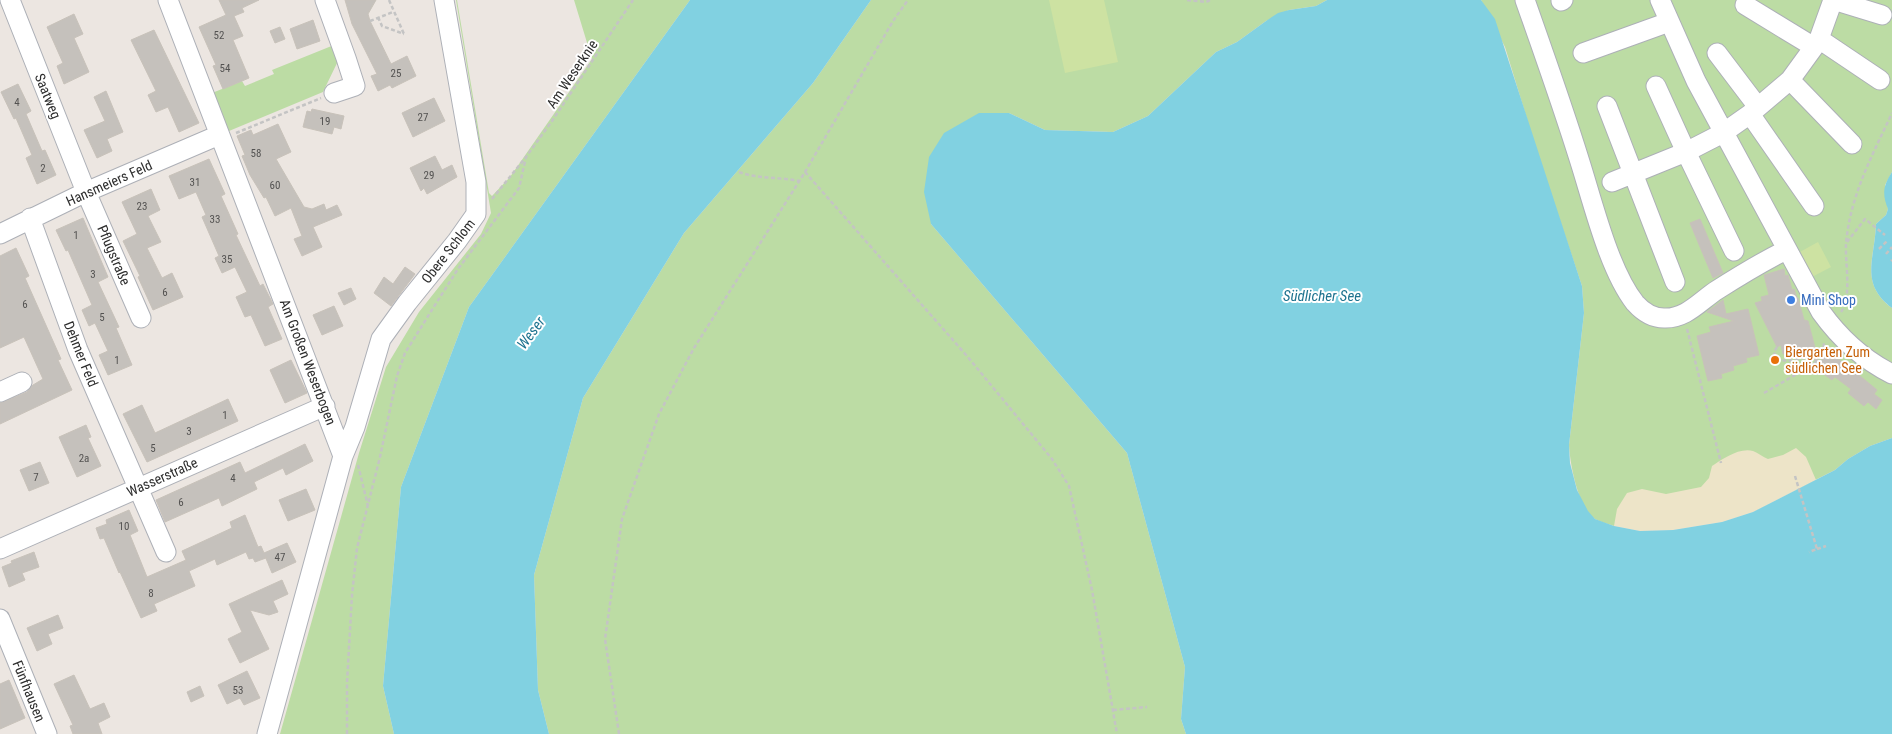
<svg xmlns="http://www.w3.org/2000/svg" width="1892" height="734" font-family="'Roboto Condensed',sans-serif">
<rect width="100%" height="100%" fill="#ece6e1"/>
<path fill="#bcdca4" d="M456,0h1l32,193 3,3 18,-19 82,-118 -18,-59h116l-221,307 -68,180 -18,199 11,48h-114l79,-281 27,-86 33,-55 62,-78 10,-21z
M871,0h456l-11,6 -27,4 -23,11 -29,21 -21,10 -68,64 -35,16 -68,-2 -36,-17 -78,111 196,229 58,214 -4,52 5,15h-637l-11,-44 -4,-115 49,-177 101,-165 129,-150z
M1481,0h411v172l-7,13 3,24 -2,6 -10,9c-1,34 -17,59 16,84v130l-22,8 -22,13 -13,11 -81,41 -140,15c-5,-2 -14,-4 -19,-7 -17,-11 -25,-55 -26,-74l15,-132 -2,-27 -44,-131 -33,-108z
M334,45l5,14 -16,33 -94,39 -17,-38 30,-12 3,5 29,-12 -2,-4z"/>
<path fill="#ede4c8" d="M1796,448l10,9 10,23 -63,32 -31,10 -49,8 -33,1 -26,-5 3,-17 10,-16 15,-4 24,5 35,-7 8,-9 3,-12c10,-7 28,-19 41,-15 5,2 10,6 15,8l15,-4z"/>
<path fill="#cde2a2" d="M1049,0h55l14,62 -53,11z
M1818,242l13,25 -21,11 -12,-25z"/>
<path fill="#81d1e1" d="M690,0h181l-58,83 -129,150 -101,165 -49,177 4,115 11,44h-155l-11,-48 18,-199 68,-180z
M1327,0h154l14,19 87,267 2,27 -15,132 1,18 7,27 11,21 7,8 19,7 26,5 33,-1 49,-8 31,-10 82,-42 13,-11 22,-13 22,-8v296h-706l-5,-15 4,-52 -58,-214 -196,-229 -7,-32 5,-35 15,-24 35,-20h30l36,17 68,2 35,-16 68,-64 21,-10 29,-21 12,-8 11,-3 27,-4z
M1892,172v136c-33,-25 -17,-49 -16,-84l10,-9 2,-6c-6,-15 -5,-23 4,-37z"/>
<path fill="#c5c1bc" stroke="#c8c2ba" d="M219,0h40l-17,8 2,4 -10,4 9,20 -10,4 16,38 -26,11 -10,-23 3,-1 -17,-38 27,-12z
M345,0h31l-8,14 2,7 21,43 16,-8 9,20 -24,12 -2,-3 -12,6 -7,-15 6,-2 -25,-50z
M74,14l9,20 -9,4 15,34 -25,12 -7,-18 6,-3 -16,-36z
M313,20l7,21 -23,8 -7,-20z
M280,27l5,12 -10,4 -5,-12z
M154,30l45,93 -20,9 -11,-25 -12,5 -8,-17 8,-4 -25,-51z
M18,84l13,27 -5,3 16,37 3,-1 11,25 -19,9 -11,-26 6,-3 -16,-37 -2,1 -13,-27z
M106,91l17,41 -16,7 5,12 -15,7 -13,-28 21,-9 -11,-24z
M434,98l11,23 -32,16 -11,-24z
M312,109l32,7 -3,13 -7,-2 -2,7 -29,-7 4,-16 4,1z
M278,124l13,28 -15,7 28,48 8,2 12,-5 2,6 11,-5 5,10 -29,12 9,20 -20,9 -8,-17 8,-3 -11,-28 -16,8 -9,-19 -2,1 -14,-23 -8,-19 3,-1 -8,-19 14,-6 2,5z
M435,156l7,14 10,-5 5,12 -30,17 -3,-6 -3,3 -11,-23z
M209,159l16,35 -4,2 17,38 -2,1 24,51 3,-2 10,20 -5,3 14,32 -17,7 -14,-31 -6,2 -9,-20 11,-5 -12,-25 -13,6 -7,-15 4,-2 -17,-39 4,-2 -10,-23 -17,7 -10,-23z
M151,189l9,21 -12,6 13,26 -14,6 15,30 10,-5 11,24 -30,13 -15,-33 2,-1 -17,-35 14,-7 -15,-32z
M83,218l25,59 -10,5 21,45 -3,1 16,37 -24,10 -9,-20 9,-4 -13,-28 -6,3 -7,-16 10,-5 -24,-55 -2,1 -10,-21z
M1700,219l23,54 -10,5 -23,-55z
M16,248l13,28 -4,2 36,81 -3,1 14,30 -72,34v-21l27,-11 6,-7 10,-6 -19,-42 -24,11v-92z
M405,267l10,7 -24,32 -17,-13 10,-16 9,7z
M1784,269l1,7 3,-1 4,15 2,-1 3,9h1l6,22 4,1 11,42 9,-12 37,29 12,10 -3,4 8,6 -6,9 -8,-7 -4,4 -16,-13 3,-4 -16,-12 -3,3 -17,-12 4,-4 -14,-12 -17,3v-2l-5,1 -2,-9 -4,2 -22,-44 7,-2 -1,-4 8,-2 -5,-20z
M351,288l5,11 -12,6 -6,-12z
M1723,300l3,14 22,-5 11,46 -13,3 1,4 -14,4 1,4 -13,4 1,4 -14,3 -11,-45 14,-4 -2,-5 25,-6 -27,-9z
M334,306l9,20 -21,9 -9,-20z
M291,360l16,33 -22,10 -15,-33z
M228,399l10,22 -91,41 -24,-48 19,-9 13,28z
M86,425l5,12 -3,1 13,28 -24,11 -18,-40z
M305,444l8,17 -27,14 -3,-7 -29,14 3,7 -35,17 -3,-8 -54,24 -9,-22 84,-38 5,11z
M40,462l9,21 -20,8 -9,-21z
M306,489l9,21 -27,11 -9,-21z
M129,510l9,21 -8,4 17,42 39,-17 -4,-9 50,-23 -2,-6 15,-7 13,32 3,-1 3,7 23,-10 9,19 -24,11 -7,-17 1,2 -11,4 -2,-4 -4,1 -3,-7 -29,13 -2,-6 -26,12 6,15 -41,18 3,7 -16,7 -21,-46 -1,1 -15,-35 -4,1 -4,-11 11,-4 -1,-4z
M34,552l5,15 -17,6 3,7 -16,7 -7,-20 10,-4 -1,-2z
M282,580l6,14 -15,7 5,11 -9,3 -19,-5 19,39 -29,14 -12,-24 14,-7 -13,-28z
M58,615l5,13 -15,6 4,10 -15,7 -10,-23z
M247,671l13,27 -16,7 -4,-7 -13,6 -9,-19z
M74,675l16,34 14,-6 6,14 -12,6 4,11h-29l-3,-8 3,-1 -19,-41z
M9,680l16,38 -25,11v-45z
M200,686l4,10 -13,6 -4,-10z"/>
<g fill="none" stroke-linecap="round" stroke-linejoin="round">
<defs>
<path id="minor" d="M10,0l76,192 55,126
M168,0l175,456 -76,278
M325,0l21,58 9,28 -21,7
M1525,0c19,54 38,107 55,162 13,41 29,108 55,141 8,9 17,15 29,15 22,1 36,-17 53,-28 22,-14 45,-28 69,-40
M1660,0l36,81 125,231c18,25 43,48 71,62
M1833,0l49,15
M1561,1l2,-1
M1745,5l69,42
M1819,39l61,41
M1583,53l86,-31
M1717,53l41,54
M1790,80l62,64
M1656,86l30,66 48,99
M1607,106l68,176
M1750,114l64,92
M1612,182l74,-30 37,-19 27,-19 40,-34 24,-33 5,-8 14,-39
M30,218l48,132 88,202
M0,234l86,-42 133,-57
M0,392l22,-10
M343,456l12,-29 26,-88 26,-36 50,-62 19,-27v-32l-32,-182
M0,549l325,-143
M0,619l47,115"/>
</defs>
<use href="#minor" stroke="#adb0b7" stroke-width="21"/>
<path stroke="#c4c4c4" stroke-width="2.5" stroke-dasharray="4 2.5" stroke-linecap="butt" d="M389,0l15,34
M1187,0l19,2 4,-2
M378,17l4,9 22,8
M370,21l23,-9
M236,133l85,-35
M739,172c19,7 41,5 60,9
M805,172l162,184 85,103 17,27 23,104 25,144
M492,199l34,-42 26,-36 81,-121
M1847,242l18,-23 20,16
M1879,249l8,-8
M1886,254l6,-7
M1891,261l1,-1
M1841,312c11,-14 4,-50 5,-68 4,-48 26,-88 46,-131
M1687,329l34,134
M1777,347l-3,5 2,7 11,2 18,-3 9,6
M1764,393l50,-29 9,-10 1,-12
M358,465l10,41
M1795,476l22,73 -8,3
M1817,549l9,-3
M1113,710l34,-3
M347,734v-51l5,-88 5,-47 23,-91 17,-81 8,-23 30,-48 23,-36 61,-81 7,-31
M619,734l-14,-95 17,-120 37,-105 35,-66 111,-176 88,-151 15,-21"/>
<use href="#minor" stroke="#fff" stroke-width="19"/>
</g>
<circle fill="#3f7fe0" stroke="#fff" stroke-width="2" cx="1791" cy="300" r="5"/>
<circle fill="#e8710a" stroke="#fff" stroke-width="2" cx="1775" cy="360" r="5"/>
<g text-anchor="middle" stroke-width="4" stroke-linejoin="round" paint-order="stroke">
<g font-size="11" fill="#535251">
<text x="219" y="39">52</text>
<text x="225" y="72">54</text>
<text x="396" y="77">25</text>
<text x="17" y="106">4</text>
<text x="423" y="121">27</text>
<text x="325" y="125">19</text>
<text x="256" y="157">58</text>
<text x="43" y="172">2</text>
<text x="429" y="179">29</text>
<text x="195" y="186">31</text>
<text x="275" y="189">60</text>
<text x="142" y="210">23</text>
<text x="215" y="223">33</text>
<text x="76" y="239">1</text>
<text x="227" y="263">35</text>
<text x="93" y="278">3</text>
<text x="165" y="296">6</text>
<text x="25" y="308">6</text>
<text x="102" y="321">5</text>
<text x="117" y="364">1</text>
<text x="225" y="419">1</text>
<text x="189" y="435">3</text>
<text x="153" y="452">5</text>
<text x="84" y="462">2a</text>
<text x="36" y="481">7</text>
<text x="233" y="482">4</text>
<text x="181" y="506">6</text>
<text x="124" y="530">10</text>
<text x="280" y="561">47</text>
<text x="151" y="597">8</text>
<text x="238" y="694">53</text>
</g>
<g font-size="14" fill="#2d2d2d" stroke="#fff">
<text transform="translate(572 74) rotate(-56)" y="5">Am Weserknie</text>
<text transform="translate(48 96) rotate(68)" y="5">Saatweg</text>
<text transform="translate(109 183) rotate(-24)" y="5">Hansmeiers Feld</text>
<text transform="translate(448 251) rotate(-52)" y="5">Obere Schlom</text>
<text transform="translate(114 255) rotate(67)" y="5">Pflugstraße</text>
<text transform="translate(81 354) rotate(68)" y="5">Dehmer Feld</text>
<text transform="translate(308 362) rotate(69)" y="5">Am Großen Weserbogen</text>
<text transform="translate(162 477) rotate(-24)" y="5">Wasserstraße</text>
<text transform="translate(29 691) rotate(68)" y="5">Fünfhausen</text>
</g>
<g font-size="14" fill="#366cbe" stroke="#fff" text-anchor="start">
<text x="1801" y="305">Mini Shop</text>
</g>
<g font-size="14" fill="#c56008" stroke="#fff" text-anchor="start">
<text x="1785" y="357">Biergarten Zum<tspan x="1785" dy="16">südlichen See</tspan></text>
</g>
<g font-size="15" font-style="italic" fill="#1e738f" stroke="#fff">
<text x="1322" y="301">Südlicher See</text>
<text transform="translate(531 333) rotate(-54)" y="5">Weser</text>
</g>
</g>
</svg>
